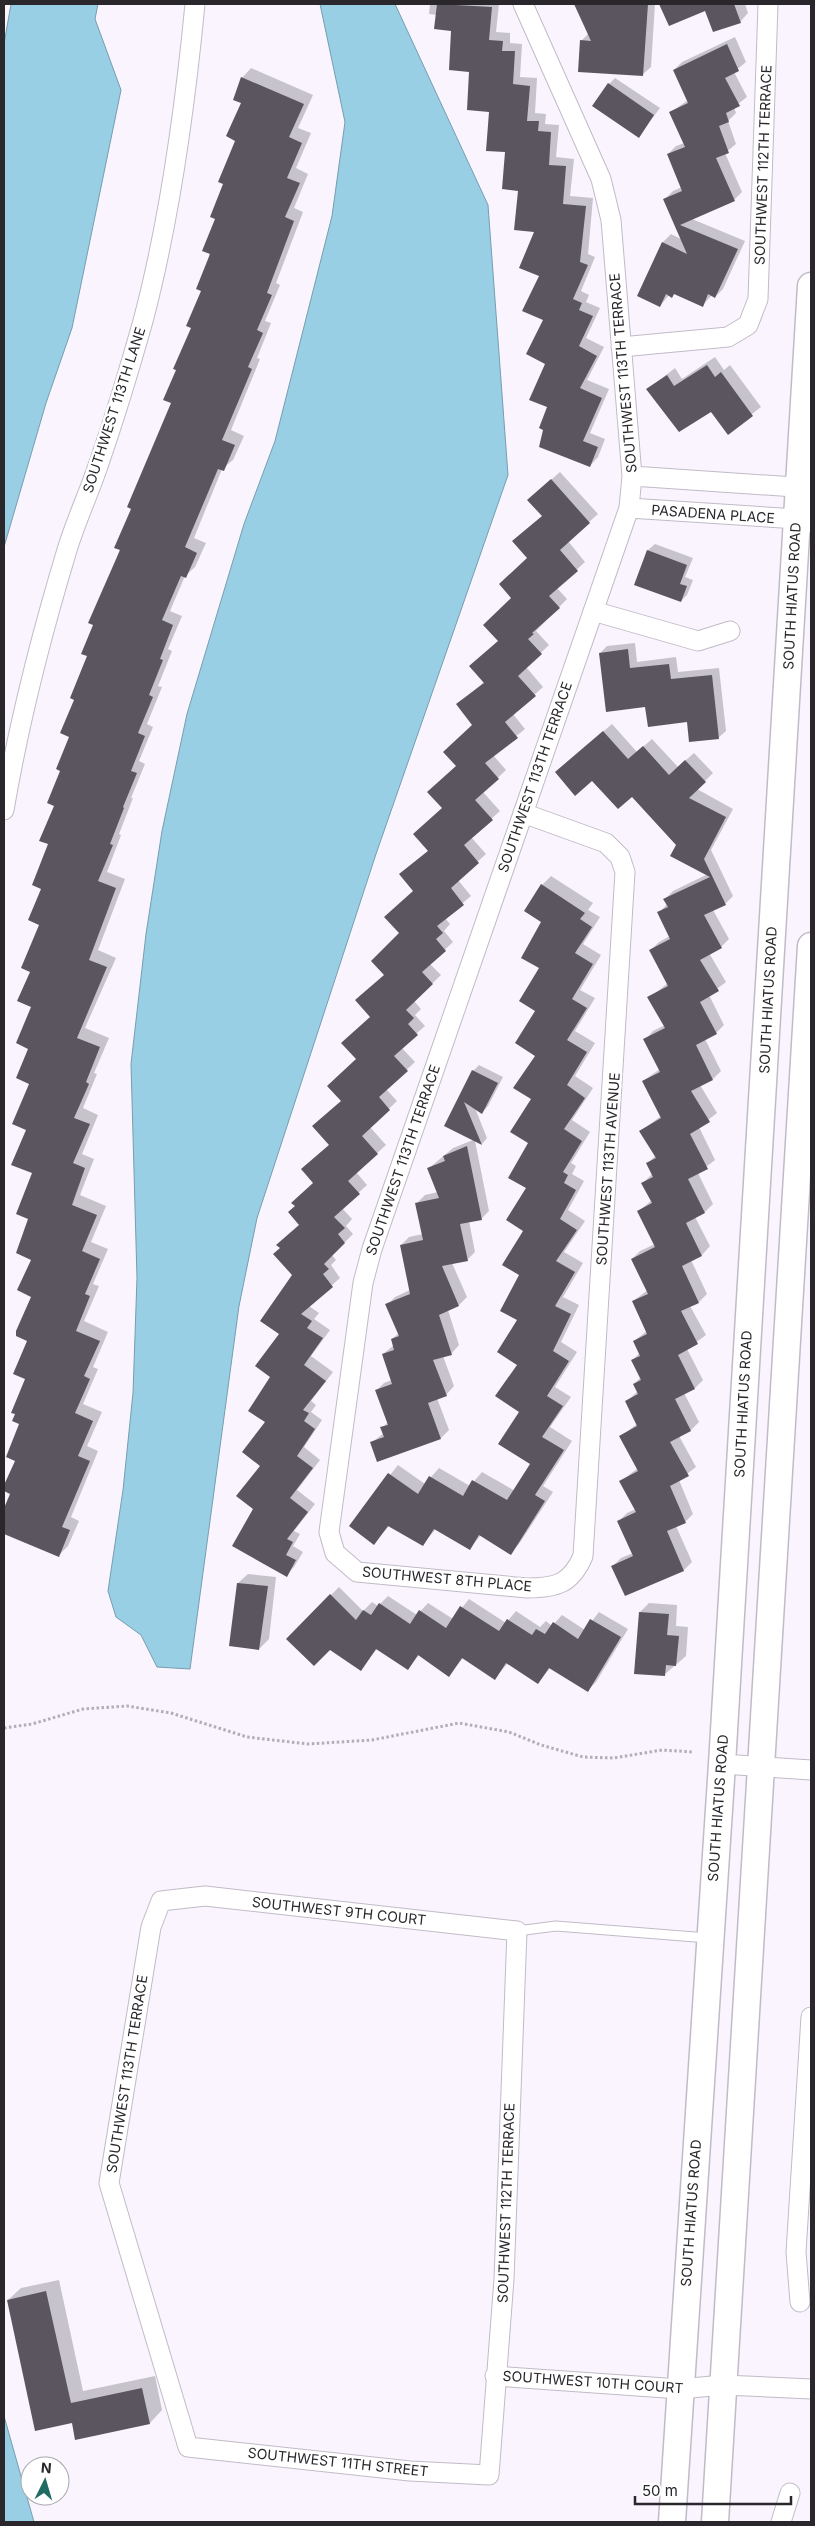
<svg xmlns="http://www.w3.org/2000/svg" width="815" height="2526" font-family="Inter,sans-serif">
<rect width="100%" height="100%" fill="#f9f4fe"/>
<path fill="#98cfe5" stroke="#779dae" d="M11,4h87l-3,15 26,71 -49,238 -26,75 -42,144v-503z
M320,4h75l93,201 20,270 -132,379 -119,364 -18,88 -49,363 -33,-2 -16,-32 -25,-18 -8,-26 15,-101 10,-97 4,-115 -6,-214 15,-130 16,-103 25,-117 57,-190 31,-83 57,-225 13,-94z
M4,2416l30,106h-30z"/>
<path fill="#0003" d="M430,4h69l-3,28 14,1v10l12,1 -2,33 17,1 -2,35 11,1 -1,10 14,1 -3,32 18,2 -4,37 23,2 -5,56 7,3 -14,34 8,4 -3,7 14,6 -14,30 18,9 -17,33 22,9 -19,44 15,6 -7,18 -8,9 -41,-59 -4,-87 -9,-89 -46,-120 -38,-81 -15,-15 -8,-1z
M575,4h80l-4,63 -9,8 -61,-34 8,-8z
M661,4h84l3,9 -8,9 -34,-13 -36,15z
M735,37l11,25 -12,10 13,25 -13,10 2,6 -8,8 8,23 -11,9 17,39 -8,8 -42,19 53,22 -22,48 -8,8 -3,-2 -10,11 -27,-13 -6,2 -9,11 -21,-11 24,-53 8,-8 12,6 -18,-41 8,-8 9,-4 -14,-33 8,-8 9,-3 -14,-31 17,-12 -14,-30 8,-8z
M251,68l62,27 -15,33 13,5 -15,35 12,6 -14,34 9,4 -27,71 4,2 -15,36 6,2 -14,35 3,1 -29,71 13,6 -11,24 -11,9 -28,69 12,5 -11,24 -10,9 -15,35 12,5 -14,33 4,2 -14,35 4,1 -15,37 6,3 -14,34 6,3 -14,34h2l-14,36 2,1 -14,37 18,7 -27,71 18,8 -31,70 24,10 -15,35 3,1 -14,34 15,7 -16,39 12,5 -14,36 26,11 -15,36 17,7 -15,35 6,2 -15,35 24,11 -15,35 5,2 -15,35 19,8 -15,34 11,5 -27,66 8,4 -11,25 -9,9 -55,-22v-22l7,-18 -7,-5 12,-28 11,-82 5,-82 -2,-78 3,-45 -5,-43 5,-123 -2,-36 9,-47 3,-36 12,-83 16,-69 5,-37 56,-191 41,-106 30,-112 13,-72 21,-78 5,-38v-24z
M615,78l45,30 -21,28 -30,-52z
M715,357l9,13 6,-5 31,42 -33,26 -17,-23 -63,-21 27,-21 7,11z
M560,472l38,42 -30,27 17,21 -28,26 10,11 -31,32 13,14 -23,22 17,20 -30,27 12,15 -32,26 13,15 -23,22 17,19 -29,26 15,17 -28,26 13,16 -26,22 5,6 -6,7 9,11 -23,22 11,11 -27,26 7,8 -6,6 10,11 -24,21 14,15 -29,27 11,12 -27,26 16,18 -30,27 11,13 -25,23 10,11 -6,7 7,8 -21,21 4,5 -5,5 9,13 -31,28 10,7 -5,6 16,11 -19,26 22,16 -22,29 5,4 -5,7 11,8 -18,27 16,13 -23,30 18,14 -21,27 6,3 -7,12 10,6 -9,15 -8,8 -32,-67 18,-131 22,-102 -13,-27 19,-23 -4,-19 18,-23 -12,-14 28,-25 12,-44 72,-209 -13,-17 28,-24 44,-125 -16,-20 27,-23 59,-166 -6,-24z
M655,544l38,14 -8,19 8,3 -6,15 -6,6 -45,-17 12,-34z
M635,643l2,19 39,-5 2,15 41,-4 7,63 -8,7 -30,-17 -41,-15 -47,-53 7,-7z
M612,724l25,28 15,-13 26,28 16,-14 19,20 -16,16 36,20 -22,41 22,46 -8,8 -12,6 16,29 -8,8 -12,6 17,29 -17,13 15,30 -8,8 -11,6 16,32 -8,8 -13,6 17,28 -18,14 16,33 -17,13 15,31 -8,8 -10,5 15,29 -8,9 -11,5 16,34 -8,8 -9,4 16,29 -19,14 16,31 -8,8 -11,5 15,29 -8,8 -12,6 17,31 -17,13 14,34 -8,8 -9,4 16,36 -8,8 -58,25 -13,-29 8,-8 12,-5 -14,-32 8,-8 9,-4 -15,-28 17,-13 -17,-32 16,-12 -11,-22 12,-11 -4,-7 7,-7 -9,-17 8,-7 -6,-12 13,-10 -14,-30 15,-11 -16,-31 8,-8 15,-7 -16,-33 13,-11 -9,-17 9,-9 -5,-10 9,-9 -15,-24 20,-15 -18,-35 17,-12 -15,-29 8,-9 12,-6 -16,-27 19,-15 -17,-33 8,-8 11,-6 -11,-23 8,-9 -2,-5 8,-8 35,-17 -76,-79 -40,-16 -27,-15z
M551,876l42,27 -5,7 12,7 -17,27 18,11 -21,35 15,8 -20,33 20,12 -20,33 18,12 -21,32 18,12 -19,31 5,3 -4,8 12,7 -16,29 17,11 -21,31 19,11 -20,34 16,8 -18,37 16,10 -22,35 16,10 -21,30 22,14 -29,45 10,6 -34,52 -9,9 -29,-18 -11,13 -34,-19 -14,16 -32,-20 -16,18 -24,-17 48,-61 27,19 14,-16 31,18 12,-14 33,19 17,-27 -12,-53 -1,-91 18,-265 5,-170z
M479,1065l24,12 -15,29 -6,7 -7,-5 12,30 -5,6 -7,-3 14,70 -8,8 -12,2 6,31 -8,8 -15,3 15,34 -8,8 -11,5 11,35 -8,9 -8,2 11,30 -8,9 -9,3 12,32 -8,8 -70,5 13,-10 -2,-5 6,-6 -12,-31 8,-8 8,-3 -9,-26 11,-9 -2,-6 7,-6 -12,-28 8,-8 15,-7 -9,-45 8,-8 14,-3 -6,-31 8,-8 13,-3 -10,-23 25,-21 20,-8 -28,-14 28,-55z
M248,1574l28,3 -7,62 -10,10 -21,-66z
M339,1587l24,24 9,-9 6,4 10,-10 29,19 11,-12 25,16 16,-20 37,24 10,-12 24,16 6,-6 6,5 10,-11 23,15 14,-18 29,17 -32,53 -8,8 -38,-22 -12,15 -30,-20 -13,15 -32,-20 -14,17 -30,-20 -11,14 -31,-20 -16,20 -31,-21 -43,-9z
M649,1603l28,2 -1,21 12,1 -2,29 -22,19 -24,-63z
M59,2280l24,111 72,-15 7,34 -12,13 -77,-1 -65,-122 13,-12z"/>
<path fill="#5a555f" d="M437,4l55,3 -3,33 14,1 -1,10h13l-2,33 17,2 -3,35h12l-1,10 13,1 -2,33 17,1 -3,38 23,2 -6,56 8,3 -15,34 9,4 -3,7 14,6 -14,30 18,10 -17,32 22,10 -19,43 15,6 -8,20 -51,-20 4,-17 -4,-2 8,-21 -18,-7 16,-36 -19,-10 17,-34 -21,-9 17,-35 -20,-8 15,-36 -20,-2 4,-39 -16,-2 3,-37 -19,-1 3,-39 -22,-2 2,-38 -20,-2 2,-39 -17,-2z
M574,4h74l-5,72 -65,-4 2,-32 11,1z
M659,4h75l7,19 -28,9 -8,-21 -36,15z
M727,44l12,27 -14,7 15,28 -14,7 3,9 -10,4 10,27 -13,5 19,43 -55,24 58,24 -23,49 -7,-4 -5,13 -29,-13 -2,4 -6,-4 -6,13 -23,-11 25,-54 25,12 -24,-55 19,-8 -15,-37 18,-7 -16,-35 19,-9 -15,-33z
M241,77l63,27 -15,33 13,6 -15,35 13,5 -15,34 9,4 -27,72 5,2 -15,35 6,3 -15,34 4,2 -30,71 13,5 -11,26 -6,-2 -33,78 12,6 -11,25 -5,-2 -19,44 11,5 -13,34 3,1 -14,35 4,2 -15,36 7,3 -14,35 6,2 -14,34 1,1 -14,36 3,1 -15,36 18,7 -27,72 18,7 -30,71 23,9 -14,35 3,2 -15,34 16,6 -17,39 12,5 -13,37 25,10 -15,36 18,8 -15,35 5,2 -14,35 24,10 -16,35 6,3 -15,34 18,8 -15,35 12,5 -28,66 8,3 -11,27 -55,-23v-26l6,-14 -6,-3v-6l11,-24 -9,-4 13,-33 -7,-3 3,-7 -4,-1 14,-34 -12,-5 14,-33 -11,-5v-5l15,-34 -14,-7 14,-30 -15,-7 12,-34 -12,-5 16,-41 -21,-8 15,-35 -14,-6 17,-40 -13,-6 12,-29 -12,-6 15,-36 -14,-6 13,-29 -9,-4 18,-43 -11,-5 13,-31 -9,-4 16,-41 -9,-3 15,-35 -7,-3 13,-32 -4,-2 13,-32 -9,-4 14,-33 -4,-2 17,-42 -6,-2 12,-29 -5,-2 32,-73 -6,-2 17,-39 -4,-2 44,-104 -8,-3 13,-30 -3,-1 18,-41 -5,-2 15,-35 -5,-2 14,-35 -8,-3 13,-32 -5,-2 13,-33 -5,-2 17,-41 -9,-5 15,-33 -8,-3z
M608,83l46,32 -15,23 -47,-32z
M707,365l8,12 6,-5 32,44 -25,19 -17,-23 -32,20 -33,-43 21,-14 7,11z
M551,479l39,44 -30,27 18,21 -29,25 11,12 -28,25 2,1 -6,5 14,15 -24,22 18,20 -31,26 13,16 -33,25 14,16 -24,21 18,20 -29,25 15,18 -28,25 13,17 -27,21 6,7 -7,6 10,12 -24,21 11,12 -27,26 8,8 -6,6 10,11 -24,21 14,15 -29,26 11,13 -28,26 16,18 -30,27 12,13 -26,23 11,11 -7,6 7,9 -21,21 5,5 -6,5 10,13 -32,27 11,7 -5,7 16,10 -19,27 22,16 -23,29 6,3 -5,8 11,8 -18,27 16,12 -23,30 18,14 -21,27 6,3 -7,13 10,5 -9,17 -55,-31 21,-37 -17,-13 24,-30 -18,-14 23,-30 -17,-11 22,-34 -15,-11 24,-32 -19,-13 32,-46 -19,-21 7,-6 -4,-3 23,-20 -11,-13 7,-6 -4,-3 22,-20 -12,-14 28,-24 -17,-19 29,-25 -14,-15 29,-27 -15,-16 29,-26 -15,-17 29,-25 -13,-14 28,-28 -15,-16 29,-26 -14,-17 29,-23 -15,-17 29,-26 -15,-16 29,-26 -13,-14 29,-27 -16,-21 28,-21 -15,-17 29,-25 -15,-16 28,-27 -12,-14 28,-26 -15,-17 30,-25 -15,-16z
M647,550l40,15 -7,19 7,2 -6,16 -47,-17z
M628,649l2,19 39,-4 2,15 41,-4 7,64 -30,3 -2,-20 -39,5 -3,-20 -39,5 -7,-59z
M603,731l25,28 15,-13 26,29 16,-15 21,22 -17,16 37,19 -22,42 22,46 -22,10 18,33 -22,12 19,31 -19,11 17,32 -21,11 17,35 -22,11 19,31 -20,12 18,35 -20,10 17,34 -19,10 16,33 -20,10 17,37 -18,8 17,33 -20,11 17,34 -20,10 16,32 -21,11 19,34 -19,10 16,37 -19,8 17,40 -59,25 -14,-30 22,-10 -16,-35 19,-9 -17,-31 19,-10 -19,-35 18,-10 -12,-25 13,-7 -5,-10 8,-4 -10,-20 9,-4 -7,-15 14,-7 -15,-33 16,-7 -17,-35 24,-12 -18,-36 15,-8 -11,-20 12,-6 -7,-14 10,-5 -17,-27 22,-13 -19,-37 18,-9 -17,-33 22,-11 -18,-31 21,-11 -19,-36 21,-11 -13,-27 11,-5 -5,-8 47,-22 -40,-21 6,-11 -44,-48 -14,12 -26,-28 -17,15 -20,-24z
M541,884l44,29 -5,6 12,8 -17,26 18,11 -21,35 15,9 -20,32 20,12 -20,33 18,13 -21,31 18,12 -19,31 5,3 -4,8 12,7 -16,29 17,11 -21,31 19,11 -20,34 16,8 -18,37 16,10 -22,35 16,10 -21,31 22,13 -29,45 10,6 -34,54 -32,-20 -9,15 -36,-21 -11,17 -35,-20 -14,19 -25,-19 39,-53 30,21 11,-18 34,20 9,-16 35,20 23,-36 -32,-20 21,-32 -24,-16 22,-31 -20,-13 20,-32 -17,-9 19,-36 -17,-10 21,-34 -17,-11 20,-32 -18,-10 20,-35 -18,-11 21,-33 -18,-11 22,-32 -20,-13 20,-32 -16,-10 20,-33 -18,-10 20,-36 -17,-11z
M472,1070l26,13 -16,31 -18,-12 18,43 -38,-19z
M467,1146l15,74 -22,4 8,37 -26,5 17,40 -20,9 13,40 -19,5 14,36 -19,7 13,36 -64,23 -7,-20 14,-5 -4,-10 8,-2 -13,-35 17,-6 -10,-30 12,-4 -3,-11 8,-3 -14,-32 25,-10 -10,-49 23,-5 -8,-37 24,-5 -12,-30 18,-7 -2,-5z
M237,1583l31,3 -9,64 -30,-4z
M330,1594l26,26 7,-10 8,5 8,-12 31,21 9,-14 27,18 14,-22 39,25 8,-12 25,16 4,-6 9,5 8,-12 25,17 12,-20 31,18 -33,55 -39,-24 -11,16 -32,-21 -11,17 -33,-22 -13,19 -31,-22 -10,15 -32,-21 -15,22 -31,-21 -16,16 -28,-27z
M639,1612l30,2 -2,21 12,1 -3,30 -10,-1 -1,11 -31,-2z
M46,2291l25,112 71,-15 8,36 -75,16 -3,-17 -37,8 -28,-131z"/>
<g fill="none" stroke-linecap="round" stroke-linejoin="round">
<defs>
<path id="lane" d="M517,1931l39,-5 152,12"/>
<path id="street" d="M523,4l78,175 10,41 21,256 -3,32 -257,741 -9,34 -34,249 6,21 22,19 170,16c29,0 44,-4 56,-32l42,-684 -5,-15 -14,-14 -83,-30
M621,347l107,-10 20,-12 10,-26 10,-295
M632,476l178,12
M629,508l168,11 14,4
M593,611l105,30 32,-10
M4,810c15,-88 37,-174 63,-260 9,-30 23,-59 33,-90 16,-46 30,-93 43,-139 27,-102 42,-213 52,-317
M722,1764l89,6
M205,1896l312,35 -13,348 -15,196 -79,-4 -222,-24 -79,-264 42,-256 10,-26z
M800,2302l-4,-50 15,-235
M495,2376l185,13 43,-4 88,4
M781,2522l9,-29"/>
<path id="secondary" d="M672,2522l50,-758 89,-1478
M715,2522l96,-1576"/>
</defs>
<use href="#lane" stroke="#c2bbc7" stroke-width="11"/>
<use href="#street" stroke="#c2bbc7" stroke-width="21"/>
<use href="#secondary" stroke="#c2bbc7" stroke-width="29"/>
<path stroke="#b2aeb6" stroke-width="3" stroke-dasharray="2.5 2.5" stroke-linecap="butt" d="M4,1728l28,-4 51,-15 44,-3 44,7 76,24 61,7 64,-4 87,-17 50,9 32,13 42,12 31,1 48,-8 31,2"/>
<use href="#lane" stroke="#fff" stroke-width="9"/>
<use href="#street" stroke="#fff" stroke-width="19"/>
<use href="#secondary" stroke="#fff" stroke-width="26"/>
</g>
<g text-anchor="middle" stroke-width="5" stroke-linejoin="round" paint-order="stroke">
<g font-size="14" fill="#2a272c" stroke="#fff">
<text transform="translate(763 165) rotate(-88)" y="5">SOUTHWEST 112TH TERRACE</text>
<text transform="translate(623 373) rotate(-95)" y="5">SOUTHWEST 113TH TERRACE</text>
<text transform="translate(114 410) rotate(-72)" y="5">SOUTHWEST 113TH LANE</text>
<text transform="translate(713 514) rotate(4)" y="5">PASADENA PLACE</text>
<text transform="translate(792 596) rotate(-87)" y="5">SOUTH HIATUS ROAD</text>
<text transform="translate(535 777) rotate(-71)" y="5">SOUTHWEST 113TH TERRACE</text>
<text transform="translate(768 1000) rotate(-87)" y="5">SOUTH HIATUS ROAD</text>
<text transform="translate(403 1160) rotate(-71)" y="5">SOUTHWEST 113TH TERRACE</text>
<text transform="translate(608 1169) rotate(-86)" y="5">SOUTHWEST 113TH AVENUE</text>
<text transform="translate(743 1404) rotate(-87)" y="5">SOUTH HIATUS ROAD</text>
<text transform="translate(447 1579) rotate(5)" y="5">SOUTHWEST 8TH PLACE</text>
<text transform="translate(718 1808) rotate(-86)" y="5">SOUTH HIATUS ROAD</text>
<text transform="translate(339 1911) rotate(6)" y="5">SOUTHWEST 9TH COURT</text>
<text transform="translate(127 2074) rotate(-81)" y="5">SOUTHWEST 113TH TERRACE</text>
<text transform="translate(506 2203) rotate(-88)" y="5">SOUTHWEST 112TH TERRACE</text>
<text transform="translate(691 2213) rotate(-86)" y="5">SOUTH HIATUS ROAD</text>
<text transform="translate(593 2382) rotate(4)" y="5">SOUTHWEST 10TH COURT</text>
<text transform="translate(338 2462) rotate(6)" y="5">SOUTHWEST 11TH STREET</text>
</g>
</g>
<rect width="815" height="2526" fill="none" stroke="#2a272c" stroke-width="10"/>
<g transform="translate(45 2481) rotate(5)"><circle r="24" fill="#ffffff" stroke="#aaa9ab"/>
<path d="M0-4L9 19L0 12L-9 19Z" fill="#226b64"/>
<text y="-8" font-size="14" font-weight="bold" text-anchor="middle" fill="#2a272c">N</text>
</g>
<path d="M635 2496v8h156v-8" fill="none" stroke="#2a272c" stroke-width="2.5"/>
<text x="642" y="2496" font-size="15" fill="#2a272c" stroke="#ffffff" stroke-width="4" paint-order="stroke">50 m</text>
</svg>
